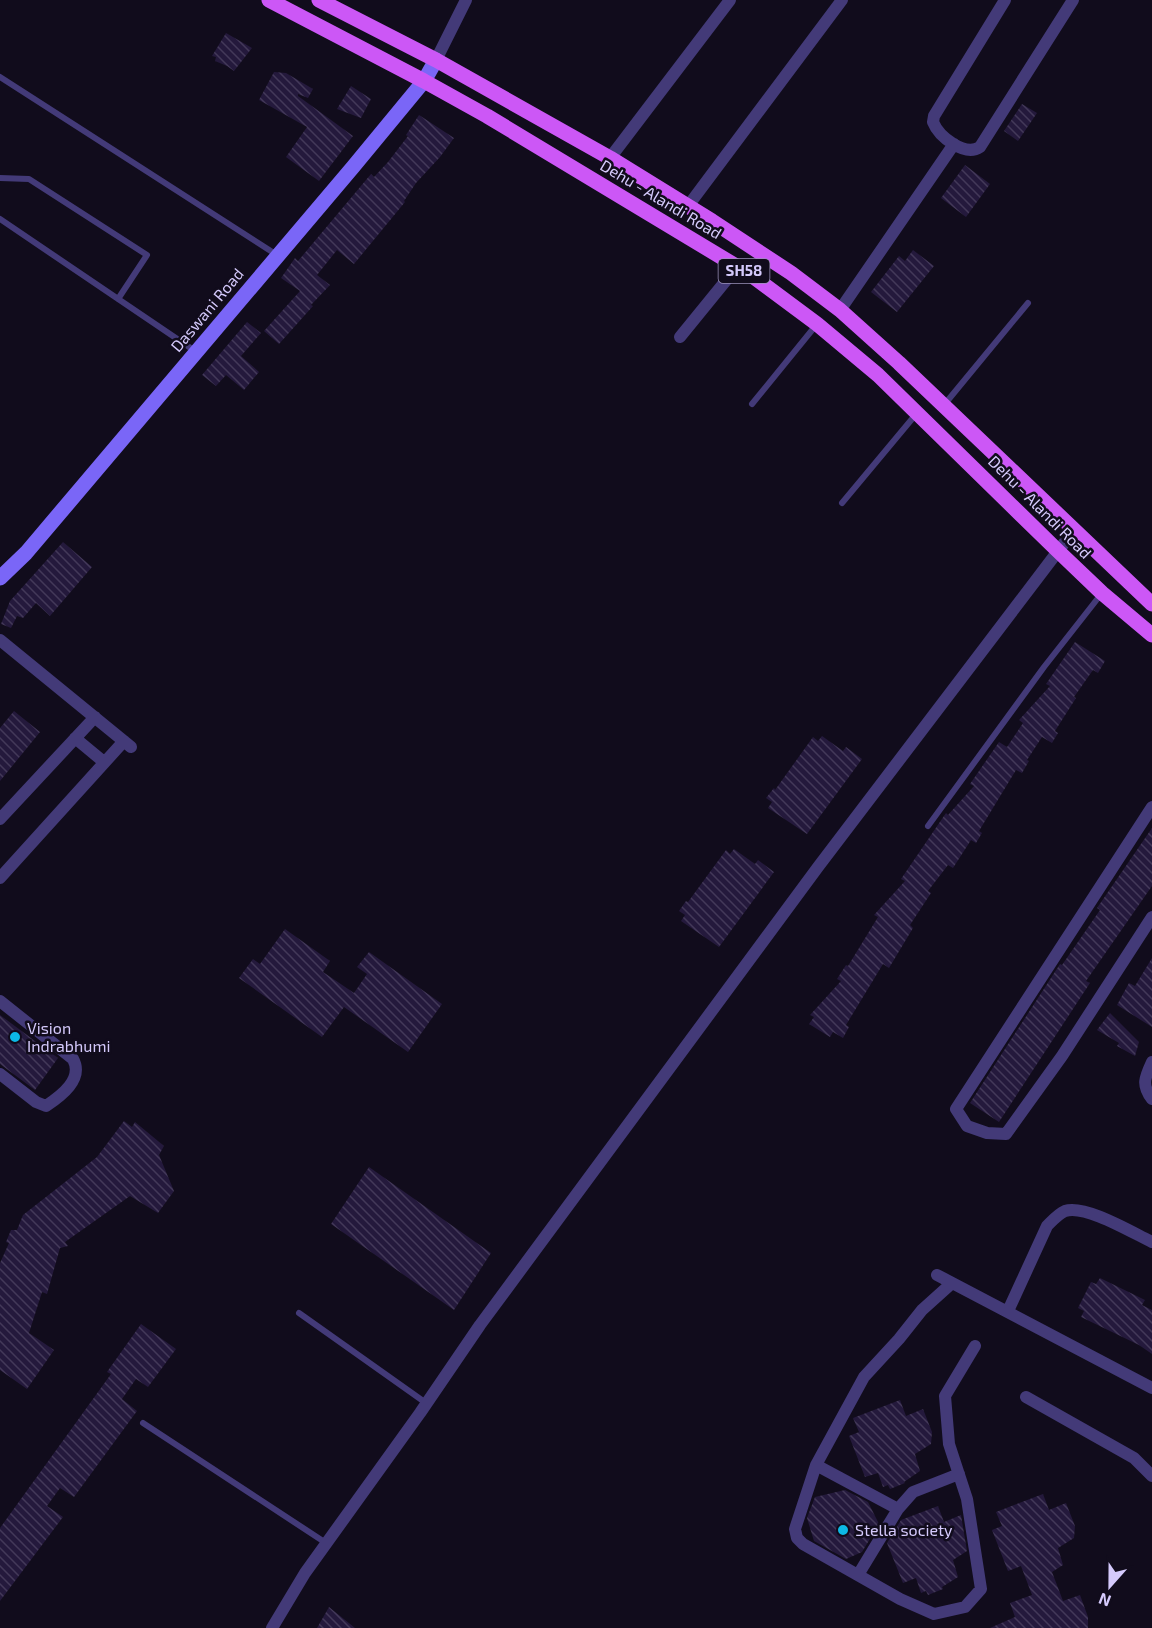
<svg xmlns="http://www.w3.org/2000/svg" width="1152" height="1628" font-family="'Exo 2',sans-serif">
<defs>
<pattern id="building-back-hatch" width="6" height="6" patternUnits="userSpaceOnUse" patternTransform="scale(1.5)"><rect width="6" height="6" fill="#24193c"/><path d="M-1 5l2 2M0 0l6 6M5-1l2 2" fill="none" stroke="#433959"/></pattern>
</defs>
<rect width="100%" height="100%" fill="#110c1c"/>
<path fill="url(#building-back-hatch)" d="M226,33l26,15 -18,23 -7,-5 -12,-5 1,-4 -4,-1z
M274,72l12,1 27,16 -5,9 -10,-4v2l55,40 -34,45 -33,-24 21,-30 -48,-27z
M351,86l20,13 -10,19 -24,-9z
M1022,104l15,9 -19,28 -14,-10z
M419,115l35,23 -14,19 -24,26 -12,18 1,1 -51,62 -17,-14 -20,25 13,10 -19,20 2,1 -34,38 -15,-13 36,-40 -19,-13 14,-20 3,3 73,-87 3,3 14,-15 20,-26 -2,-1z
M965,165l25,19 -24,33 -25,-19z
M913,250l21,16 -37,46 -26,-20 28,-36 6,5z
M247,322l14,11 -20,23 18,16 -15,18 -18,-15 -10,11 -14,-11z
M63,542l29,25 -42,49 -14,-13 -13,15 -6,-2 -6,12 -10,-4 9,-23z
M1075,642l30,19 -7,12 -5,-3 -19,27 2,1 -21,33 3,2 -6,10 -10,-6 -15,23 2,1 -7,12 -6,-3 -37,61 3,2 -6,10 -5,-3 -18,28 -5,-3 -20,26 3,2 -21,32 3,3 -24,40 -6,-4 -37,61 3,2 -6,11 -10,-6 -3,5 -21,-13 5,-7 -4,-2 31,-34 -4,-2 9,-14 2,1 30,-49 -4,-2 31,-34 -4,-2 45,-66 2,2 26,-29 -4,-2 29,-42 8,5 16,-24 -4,-3 31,-34 -4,-2z
M14,711l26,21 -40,49v-53z
M822,736l21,15 3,-4 16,12 -55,75 -39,-26 4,-6 -6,-4 8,-10 1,2 38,-53 5,4z
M1152,828v58l-66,95 4,2 -91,139 -29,-19 90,-139 2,1 38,-55 -3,-2z
M734,849l21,15 3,-4 16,12 -55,75 -38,-26 4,-6 -6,-4 7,-10 2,1 38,-52 4,4z
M285,929l45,32 -7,11 31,21 13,-19 -10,-7 12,-15 73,52 -34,48 -64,-45 -22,30 -83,-59 14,-19 7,5z
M1152,958v69l-35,-22 12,-22 6,3z
M1110,1013l29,29 -4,14 -18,-10 2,-3 -22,-13z
M0,1015l58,43 -23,32 -35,-26z
M124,1121l8,6 3,-5 29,24 -5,9 15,36 -16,22 -28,-17 -65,46 3,4 -8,2 -13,46 -5,-2 -13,41 25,17 -27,39 -27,-19v-107l9,-20 -3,-1 5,-12h6l6,-15 74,-58z
M369,1167l122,86 -37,57 -123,-86z
M1100,1278l45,22 -3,5 10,5v44l-13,-9 -58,-28 3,-6 -6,-3 13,-26 5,2z
M141,1324l35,25 -28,38 -12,-8 -14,20 15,12 -63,86 -14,-9 -13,18 16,11 -63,84v-73l111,-154 -4,-2z
M900,1400l6,16 17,-7 9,23 -1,12 -16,10 5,17 -16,11 1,1 -15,6 -2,-4 -5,2 -5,-14 -13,4 -16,-41 10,-4 -6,-14z
M845,1490l23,12 11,22 -17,28 -16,7 -32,-18 -7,-23 8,-21z
M1043,1494l6,16 17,-7 9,23 -1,12 -16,10 5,17 -11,7 11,29 17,-6 8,22v11h-98l25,-11 -5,-14 22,-8 -11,-29 -13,5 -16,-41 10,-4 -6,-14z
M938,1506l6,16 17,-7 6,36 -14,9 5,17 -16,10 1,2 -15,6 -2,-4 -5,2 -5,-15 -13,5 -16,-40 14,-23z
M329,1607l26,21h-38z"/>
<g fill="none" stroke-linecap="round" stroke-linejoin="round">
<path stroke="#433a78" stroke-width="6" d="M0,77l277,178
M0,178l29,1 118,76 -29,44
M0,219l195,132
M752,404l65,-80
M944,405l84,-102
M842,503l75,-90
M928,826l116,-159 58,-74
M299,1313l127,90
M143,1423l183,120"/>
<path stroke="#433a78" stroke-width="12" d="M1005,0l-71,116 -1,6c6,15 32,35 47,25l93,-147
M436,60l30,-60
M610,158l120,-158
M688,206l154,-206
M840,310l114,-166
M680,337l57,-70
M0,640l131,107
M75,738l29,24
M1152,807l-196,302 11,17 20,7 19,1 56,-78 90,-139
M0,819l95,-102
M0,878l124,-137
M0,1001l73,58c11,20 -12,37 -27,47l-10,-4 -36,-28
M1152,1062c-7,15 -11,23 0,37
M937,1275l215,113
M952,1283l-30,27 -23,29 -35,38 -48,88 -21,64 2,9 6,6 97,55 34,15 31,-7 16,-18 -14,-90 -18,-55 -4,-48 30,-50
M1008,1311l39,-85c5,-5 11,-12 18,-15 20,-7 68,22 87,31
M1026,1397l108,61 18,18
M816,1465l82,44
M858,1575l40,-66 15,-17 46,-18
M272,1628l33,-55 115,-160 60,-88 338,-458 256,-337"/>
<path stroke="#7a66f7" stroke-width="15" d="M0,578l26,-25 327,-386 71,-86 12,-21"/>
<path stroke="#cc57f6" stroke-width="15" d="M269,0l155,81 63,35 264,159 66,49 61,51 180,176 44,42 50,42
M319,0l117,60 174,98 102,63 79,52 49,37 59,53 253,241"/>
</g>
<g fill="#0cb8e5" stroke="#110c1c" stroke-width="2">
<circle cx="15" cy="1037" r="6"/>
<circle cx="843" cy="1530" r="6"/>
</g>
<g text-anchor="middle" stroke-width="5" stroke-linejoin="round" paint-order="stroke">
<rect fill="#110c1c" stroke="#9a91b9" stroke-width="1.5" x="718.5" y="259" width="51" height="24" rx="4.5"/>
<g font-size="15" font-weight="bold" fill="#d5cafc">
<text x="744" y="276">SH58</text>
</g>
<g font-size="16" fill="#d5cafc" stroke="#110c1c">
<text transform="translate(661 199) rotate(31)" y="6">Dehu - Alandi Road</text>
<text transform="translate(207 310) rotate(-50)" y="6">Daswani Road</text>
<text transform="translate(1040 507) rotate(45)" y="6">Dehu - Alandi Road</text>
</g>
<g font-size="16" fill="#d5cafc" stroke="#110c1c" text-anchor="start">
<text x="27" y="1034">Vision<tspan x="27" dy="18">Indrabhumi</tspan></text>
<text x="855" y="1536">Stella society</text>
</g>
</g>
<g transform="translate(1110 1586) rotate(201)" stroke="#110c1c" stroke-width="4.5" paint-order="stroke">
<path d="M0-4.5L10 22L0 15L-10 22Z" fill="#d5cafc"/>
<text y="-9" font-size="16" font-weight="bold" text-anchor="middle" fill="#d5cafc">N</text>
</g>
</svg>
